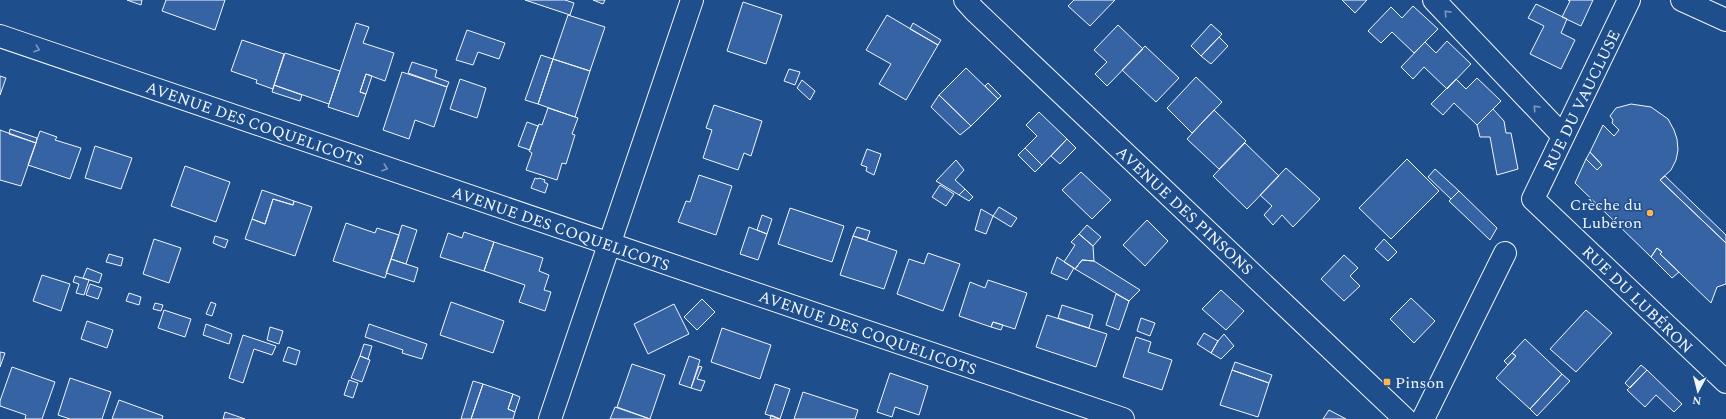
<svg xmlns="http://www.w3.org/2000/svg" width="1726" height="419" font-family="Spectral,serif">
<rect width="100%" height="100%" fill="#1f4e8c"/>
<path fill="#3563a3" stroke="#f2f6ff" d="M127,0h15l-1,5z
M166,0h59l-10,30 -53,-19z
M525,0h40l9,3 -4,12z
M593,0h12l-2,4z
M1074,0h41l-25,26 -22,-20z
M1342,0h25l-12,13z
M1568,0h25l-12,26 -19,-9 8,-16z
M743,2l39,13 -16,49 -39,-13z
M1536,4l31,15 -6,14 14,7 -14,29 -31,-15 14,-28 -16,-8z
M1413,6l25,23 -24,24 -22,-21 -11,11 -13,-12 23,-24 11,11z
M568,15l37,12 -15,44 -37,-12z
M887,15l51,30 -32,55 -27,-16 12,-20 -25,-14z
M356,23l13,4 -6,16 31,10 -9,28 -19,-7 -6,18 6,2 -8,23 -30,-10z
M913,23l28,17 -3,5 -28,-16z
M1211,24l11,10 -21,22 -10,-10z
M1118,25l25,24 -36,37 -12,-12 12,-12 -13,-12z
M467,30l38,13 -6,16 -21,-7 -5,13 -17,-5z
M1219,37l9,9 -17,18 -10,-8z
M242,40l42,14 -11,35 -17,-6 1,-3 -26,-9z
M1447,41l24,23 -24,25 -23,-22 -11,12 -12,-12 24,-25 11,11z
M1145,46l34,32 -23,24 -34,-32z
M285,53l55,18 -11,33 -55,-19z
M541,55l12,4 -15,45 -13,-4z
M553,59l37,12 -15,46 -37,-13z
M412,62l25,8 -2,7 14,5 -2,5 -39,-14z
M966,68l32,31 -27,27 -32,-31z
M789,69l11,3 -5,13 -11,-4z
M402,72l45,15 -13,40 -19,-7 -6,19 -26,-9z
M366,74l6,2 -6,18 -6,-2z
M0,76l6,2 -6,17z
M1196,77l26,25 -30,31 -25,-25z
M1477,78l24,23 -24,24 -23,-22 -11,12 -12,-11 25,-25 10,10z
M460,79l26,9 -9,30 -27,-9z
M802,80l13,11 -5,9 -13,-12z
M988,83l13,13 -3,3 -13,-13z
M274,85l28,10 -2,6 -28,-9z
M939,95l32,31 -11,9 -29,-28z
M1631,104l20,3 17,12 6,11 3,9 1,11 -2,10 -5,10 -11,10 66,63v41l-9,3 -6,16 -51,-49 2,-2 -5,-4 -6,9 -76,-74 11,-24 11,11 5,-5 -12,-13 13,-27 11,11 5,-6 -7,-7 1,-3 -3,-4 6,-8z
M714,105l48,16 -11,35 -7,-3 -6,17 -35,-12 9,-28 -6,-2z
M548,108l30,10 -6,16 3,1 -9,29 -4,-1 -5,17 -31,-10 6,-17 -3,-2 10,-27 3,1z
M1493,109l11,12 2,12h5l7,36 -21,6 -7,-38h-10l-3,-12z
M1214,110l32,31 -27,28 -32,-30z
M1039,112l28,27 -25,26 -17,-17 12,-12 -11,-11z
M527,122l11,4 -8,24 -12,-4z
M10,129l27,9 -1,5 -27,-9z
M0,130l36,13 -15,43 -21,-6z
M40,131l17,6 -2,3 26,8 -11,31 -42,-14z
M1067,139l9,9 -16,16 -9,-8z
M1245,143l34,33 -32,33 -34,-33z
M95,146l37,12 -11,31 -36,-11z
M1025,148l17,17 -7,7 -17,-17z
M867,149l14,5 -7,21 -8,-4 1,-4 -6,-2z
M1590,152l12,13 -5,5 -11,-11z
M1407,159l32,32 -48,48 -32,-31z
M956,160l8,10 -9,10 10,9 -6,6 -23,-14z
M185,166l45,16 -14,40 -45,-16z
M1286,168l34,31 -27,28 -11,-12 -9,10 -9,-10 8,-9 -12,-11z
M1435,169l24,22 -8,8 -23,-22z
M1081,172l30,28 -19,19 -30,-29z
M699,175l33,11 -16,49 -38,-13 8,-21 4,1z
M1665,176l61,59v8l-66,-63z
M535,178l3,1 1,-1 6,2 -1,2 4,2 -3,9 -14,-5z
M940,185l14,9 -8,12 -14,-9z
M965,189l8,8 -4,4 -10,-6z
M262,190l32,11 -1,4 -20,-6 -8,25 -13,-5z
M1459,191l38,37 -7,12 -41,-39z
M273,199l20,6 1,-4 18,6 -17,49 -50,-17 7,-20 13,5z
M999,207l18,11 -6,9 -18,-11z
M790,208l54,18 -12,36 -54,-18z
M981,209l12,7 -7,18 -11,-4z
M762,215l10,4 -5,15 -10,-4z
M1147,220l21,21 -23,25 -22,-21z
M346,223l29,10 2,-5 22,7 -14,43 -52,-17z
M402,225l15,5 -11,34 -15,-5z
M1087,225l14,12 -8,9 -14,-12z
M749,227l18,7 -9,26 -18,-6z
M857,227l13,4 -3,9 -14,-4z
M464,232l30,10 -10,29 -44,-14 8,-24 14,5z
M1079,234l14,12 1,15 -12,-1 -7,9 -11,-7 11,-17 -4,-3z
M215,236l13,4 -3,8 -12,-5z
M853,236l44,15 -13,38 -44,-14z
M154,239l27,9 -12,35 -26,-9z
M1384,239l13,13 -9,9 -13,-12z
M494,242l49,16 -4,13 10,4 -5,15 7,2 -6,19 -26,-9 6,-17 -41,-14z
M1657,248l5,4 -2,2 19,18 -7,6 -21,-21z
M928,253l32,11 -17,47 -46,-17 12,-35 15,5z
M109,254l14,4 -2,8 -15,-4z
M1344,255l14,13 -8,8 10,10 -16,15 -23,-22z
M1057,257l17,11 -7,12 -16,-7z
M391,259l27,9 -4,14 -28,-9z
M1082,260l12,1 46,29 -11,11 -54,-32z
M87,268l15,6 -3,9 -16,-5z
M42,275l28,9 -9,27 -28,-10z
M75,276l14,4 -5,15 -8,-2 3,-9 -6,-2z
M988,280l39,13 -12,36 -22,-7 -2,5 -32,-11 11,-34 15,6z
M90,284l12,4 -4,11 -12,-4z
M1221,290l23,21 -18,19 -24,-21z
M129,293l12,4 -2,8 -13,-4z
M1116,294l13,7 -10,29 -13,-5z
M1411,298l24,23 -21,22 -24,-24z
M702,299l13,13 -18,18 -13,-13z
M211,302l5,2 -4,12 -6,-2z
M451,302l53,19 -11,32 -53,-18z
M155,303l8,2 -2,6 -8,-2z
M674,304l15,30 -41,20 -14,-30z
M1062,305l31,10 -4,13 -31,-10z
M164,310l27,9 -6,18 -27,-9z
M1586,310l26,23 -36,39 -26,-23z
M1047,315l60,19 -11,33 -60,-20z
M1141,318l14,5 -5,13 -13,-5z
M87,321l26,9 -6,18 -26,-9z
M993,322l10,3 -2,5 -10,-3z
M206,324l26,10 -3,10 -26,-9z
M369,324l58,20 -5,15 -20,-6 1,-3 -38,-13z
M270,327l13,4 -4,13 -12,-4z
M722,328l49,17 -11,34 -49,-17z
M1204,333l14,8 -7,12 -14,-9z
M1224,334l10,12 -13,13 -10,-6 7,-12z
M243,335l33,11 -4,9 -18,-6 -11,34 -14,-5z
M1136,337l15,5 -3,10 24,8 -10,30 -39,-13z
M1525,339l37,35 -32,35 -34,-31 20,-22 -4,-3z
M364,344l8,2 -4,13 -8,-3z
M288,347l12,4 -4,14 -13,-4z
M0,352l5,1 -5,14z
M1512,353l4,3 -8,9 -4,-4z
M360,356l10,4 -8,22 -11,-4z
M689,356l11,4 -9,28 -12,-4z
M1235,362l37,13 -3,8 -37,-13z
M632,364l33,11 -15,44 -33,-12z
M1641,365l6,5 -17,18 -5,-5z
M699,366l3,1 -5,12 8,2 -4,10 -10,-3z
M12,367l43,15 -13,37h-17l1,-4 -26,-9v-5z
M1232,370l37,13 -11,34 -38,-12z
M1647,370l35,34 -8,8 -18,-17 -11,12 -18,-17z
M890,373l38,13 -9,29 -24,-8 -3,10 -15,-5z
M1562,374l8,7 -33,35 -7,-7z
M70,378l41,14 -9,27h-32l-12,-4z
M349,380l9,3 -5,15 -9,-3z
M473,381l10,3 -12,35h-10z
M483,384l30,10 -5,15 7,3 -2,7h-42z
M775,384l15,5 -10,30 -15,-5z
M803,392l55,18 -3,9h-61z
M513,394l7,3 -5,15 -7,-3z
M119,400l44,16 -1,3h-50z
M615,407l35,12h-40z
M1329,410l17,9h-23z
M225,412l20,7h-22z
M771,415l9,4h-10z"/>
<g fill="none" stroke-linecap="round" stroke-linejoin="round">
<defs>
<path id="minor" d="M965,0l9,10 431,409
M1434,0l129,136
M1629,0l-96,199 193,183
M1682,0l44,20
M0,36l1123,383
M550,419l142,-419
M1423,419l82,-166"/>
</defs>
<use href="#minor" stroke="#f2f6ff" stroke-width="24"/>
<use href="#minor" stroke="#1f4e8c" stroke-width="22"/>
</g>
<defs><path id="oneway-chevron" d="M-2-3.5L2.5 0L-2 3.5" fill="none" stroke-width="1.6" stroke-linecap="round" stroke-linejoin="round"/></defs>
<g stroke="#7e9ac0">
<use href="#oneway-chevron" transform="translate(1447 13) rotate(-133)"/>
<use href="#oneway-chevron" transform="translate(37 49) rotate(19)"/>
<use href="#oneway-chevron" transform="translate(1536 108) rotate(-133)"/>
<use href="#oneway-chevron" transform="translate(385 168) rotate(19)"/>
</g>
<g fill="#ffb74d" stroke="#1f4e8c" stroke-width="1.5">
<circle cx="1650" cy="213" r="4"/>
<rect x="1383" y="378" width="8" height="8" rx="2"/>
</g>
<g text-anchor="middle" stroke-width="3" stroke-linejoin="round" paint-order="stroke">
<g font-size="16" fill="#f2f6ff" stroke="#1f4e8c">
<text transform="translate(1581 100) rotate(-64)" y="6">RUE DU VAUCLUSE</text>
<text transform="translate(255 123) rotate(19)" y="6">AVENUE DES COQUELICOTS</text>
<text transform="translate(1185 210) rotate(43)" y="6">AVENUE DES PINSONS</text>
<text transform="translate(561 228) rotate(19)" y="6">AVENUE DES COQUELICOTS</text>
<text transform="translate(1638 299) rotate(44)" y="6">RUE DU LUBÉRON</text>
<text transform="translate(868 332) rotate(19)" y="6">AVENUE DES COQUELICOTS</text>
</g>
<g font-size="16" fill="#f2f6ff" stroke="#1f4e8c" text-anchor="end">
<text x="1642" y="210">Crèche du<tspan x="1642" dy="18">Lubéron</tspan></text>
<text x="1395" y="388" text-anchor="start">Pinson</text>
</g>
</g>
<g transform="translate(1698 391) rotate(187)" stroke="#1f4e8c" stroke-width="3" paint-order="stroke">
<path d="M0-3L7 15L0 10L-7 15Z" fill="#f2f6ff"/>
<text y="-6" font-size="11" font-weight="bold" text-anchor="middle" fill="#f2f6ff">N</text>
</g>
</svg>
